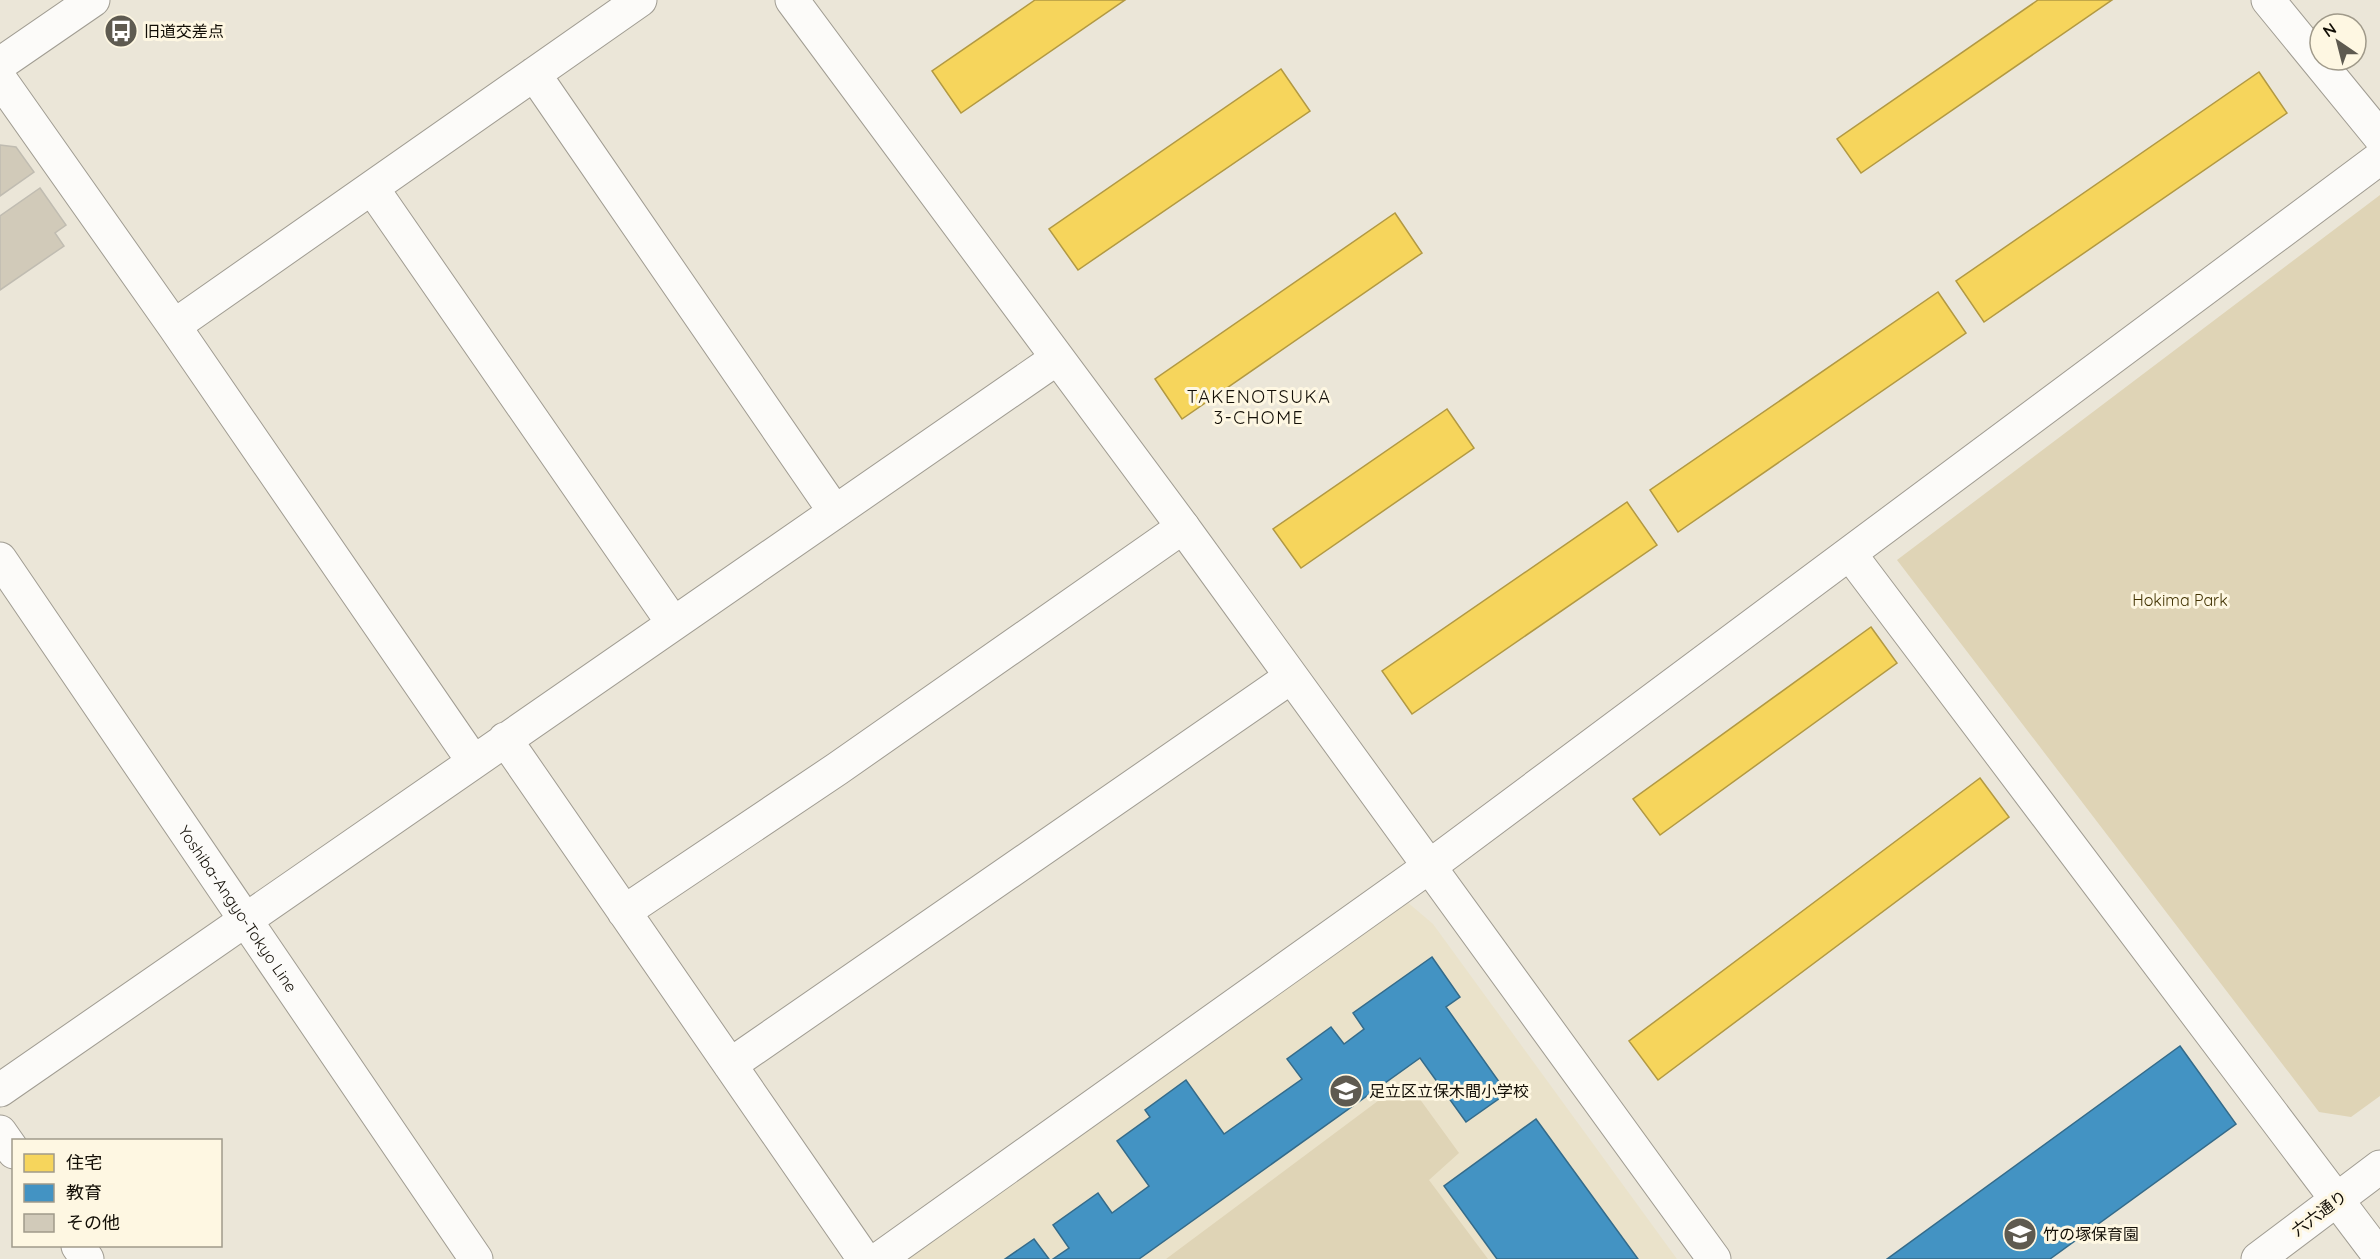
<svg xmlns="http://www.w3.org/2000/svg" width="2380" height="1259" font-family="Quicksand,'Noto Sans JP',sans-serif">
<rect width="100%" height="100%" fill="#ebe6d8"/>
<path fill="#eae2ca" d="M1406,901l27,23 244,335h-774z"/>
<path fill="#dfd4b6" d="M2380,195v901l-29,21 -32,-5 -422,-552z
M1406,1080l53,73 -30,27 59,79h-322z"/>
<path fill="#f6d55c" stroke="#b29942" stroke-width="1.5" d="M1035,0h90l-164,113 -29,-42z
M2038,0h74l-251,173 -24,-34z
M1281,69l29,42 -232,159 -29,-41z
M2259,72l28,41 -303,209 -28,-41z
M1395,213l27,40 -240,166 -27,-40z
M1938,292l28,41 -288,199 -28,-42z
M1447,409l27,39 -173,120 -28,-39z
M1627,502l30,43 -245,169 -30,-43z
M1871,627l26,36 -237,172 -27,-36z
M1980,778l29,39 -351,263 -29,-39z"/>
<path fill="#4393c3" stroke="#346b8a" stroke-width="1.5" d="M1432,957l28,40 -14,10 61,86 -41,29 -46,-64 -281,201h-86l16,-11 -16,-23 45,-32 14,20 37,-27 -32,-45 33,-24 -5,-7 41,-30 38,54 78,-55 -15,-20 44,-32 13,17 20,-15 -11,-16z
M2180,1046l56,78 -186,135h-163z
M1536,1119l102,140h-141l-53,-73z
M1034,1239l15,20h-44z"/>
<path fill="#d1cab9" stroke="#c0bcb1" stroke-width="1.5" d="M0,145l16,2 18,25 -34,24z
M40,188l26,37 -11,8 9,13 -64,44v-74z"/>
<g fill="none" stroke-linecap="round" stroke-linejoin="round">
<defs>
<path id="street" d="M2268,0l112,137
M534,74l301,438
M0,79l174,247 299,435
M372,188l301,435
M174,326l466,-326
M1850,554l530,703
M505,739l359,520
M624,912l213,-143 346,-242
M730,1065l561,-388
M0,1090l1056,-731
M0,1132l14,20
M78,1246l9,13
M879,1259l551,-393 950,-708"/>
<g id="secondary">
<path d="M792,0l391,527 531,732"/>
<path d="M0,64l93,-64"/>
<path id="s1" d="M0,559l476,700"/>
<path d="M2258,1259l122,-92"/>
</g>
</defs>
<use href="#street" stroke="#a09c92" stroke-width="35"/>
<use href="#secondary" stroke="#a09c92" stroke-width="35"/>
<use href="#street" stroke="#fcfbf9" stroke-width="33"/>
<use href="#secondary" stroke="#fcfbf9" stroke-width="33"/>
</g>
<defs>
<symbol id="bus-disc" viewBox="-11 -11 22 22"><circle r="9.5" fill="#5e5a50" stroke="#fef7e2"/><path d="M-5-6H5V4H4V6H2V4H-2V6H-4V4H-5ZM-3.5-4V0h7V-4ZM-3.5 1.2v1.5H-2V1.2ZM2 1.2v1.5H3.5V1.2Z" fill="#fff"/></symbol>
<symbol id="school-disc" viewBox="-11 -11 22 22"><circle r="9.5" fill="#5e5a50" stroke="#fef7e2"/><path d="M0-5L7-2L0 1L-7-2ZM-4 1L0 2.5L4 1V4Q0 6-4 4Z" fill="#fff"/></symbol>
</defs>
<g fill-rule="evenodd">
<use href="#bus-disc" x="102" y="12" width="38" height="38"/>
<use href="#school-disc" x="1327" y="1072" width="38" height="38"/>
<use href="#school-disc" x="2001" y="1215" width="38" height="38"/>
</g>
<g text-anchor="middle" stroke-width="6" stroke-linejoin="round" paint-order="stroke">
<g font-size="16" fill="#120e06" stroke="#fef7e2" text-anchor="start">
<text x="144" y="37">旧道交差点</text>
<text x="1369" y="1097">足立区立保木間小学校</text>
<text x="2043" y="1240">竹の塚保育園</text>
</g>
<g font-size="16" fill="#423302" stroke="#fef7e2">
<text x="2180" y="606">Hokima Park</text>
</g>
<g font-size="16" fill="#120e06" stroke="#fef7e2">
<text dy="6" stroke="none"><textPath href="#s1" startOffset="423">Yoshiba-Angyo-Tokyo Line</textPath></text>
<text transform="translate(2319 1213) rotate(-37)" y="6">六六通り</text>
</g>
<g font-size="18" letter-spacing="1.5" fill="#120e06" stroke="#fef7e2">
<text x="1259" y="403">TAKENOTSUKA<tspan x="1259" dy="21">3-CHOME</tspan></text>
</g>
</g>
<rect x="12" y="1139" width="210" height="108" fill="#fef7e2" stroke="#a09a8a" stroke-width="1.5"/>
<rect x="24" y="1154" width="30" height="18" fill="#f6d55c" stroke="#a09a8a" stroke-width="1.5"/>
<text x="66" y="1169" font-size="18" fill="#120e06">住宅</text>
<rect x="24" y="1184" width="30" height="18" fill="#4393c3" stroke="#a09a8a" stroke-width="1.5"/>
<text x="66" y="1199" font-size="18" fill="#120e06">教育</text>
<rect x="24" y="1214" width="30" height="18" fill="#d1cab9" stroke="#a09a8a" stroke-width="1.5"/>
<text x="66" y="1229" font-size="18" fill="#120e06">その他</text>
<g transform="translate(2338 42) rotate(325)"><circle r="28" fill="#fef7e2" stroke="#a09a8a" stroke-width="1.5"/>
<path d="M0-4.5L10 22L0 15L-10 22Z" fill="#5e5a50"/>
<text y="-9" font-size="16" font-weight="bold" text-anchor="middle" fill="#120e06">N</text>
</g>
</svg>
